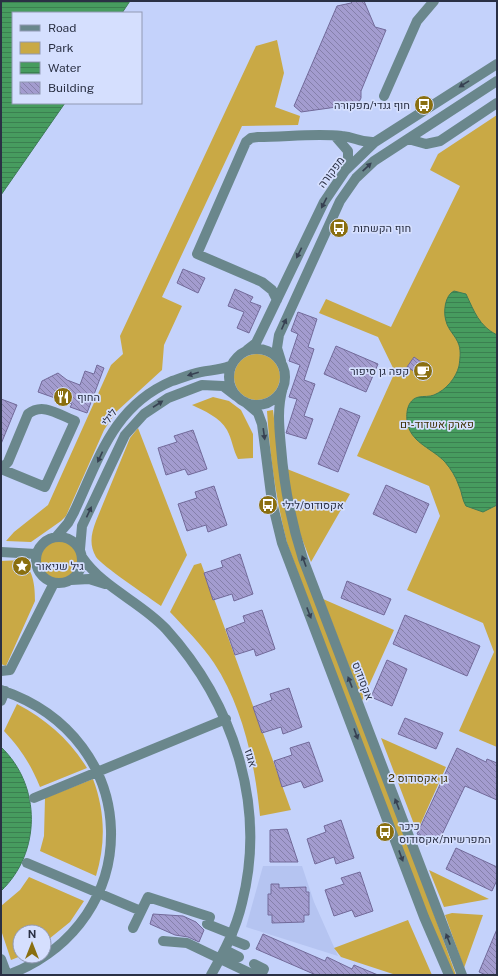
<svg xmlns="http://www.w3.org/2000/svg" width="498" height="976" font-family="'Public Sans',Heebo,sans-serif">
<defs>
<pattern id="water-rules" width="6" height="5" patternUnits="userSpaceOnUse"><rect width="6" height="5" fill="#479c5f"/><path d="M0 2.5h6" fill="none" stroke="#3b8050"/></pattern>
<pattern id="building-back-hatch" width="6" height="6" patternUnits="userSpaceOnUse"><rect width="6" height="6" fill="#a39ccf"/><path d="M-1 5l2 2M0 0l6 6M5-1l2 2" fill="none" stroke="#8580aa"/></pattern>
</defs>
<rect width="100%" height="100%" fill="#c4d2fb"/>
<path fill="#b5c4f1" d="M263,866h39l12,36 24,54 -92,-29z"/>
<path fill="#c9a945" d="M277,40l7,33 -9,34 25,9 -2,9 -56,1 -80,171 20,9 -18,39 -2,25 -46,42 -12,18 -38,86 -5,5 -30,21 -25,-1 8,-9 34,-27 63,-140 12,-11 -3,-18 136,-290z
M497,115v632l-38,-16 35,-79 -11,-29 -76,-33 33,-74 -11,-30 -72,-30 38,-84 -17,-35 -59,-24 7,-14 65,28 69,-141 -30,-16 8,-16z
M234 377a23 23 0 1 1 46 0a23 23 0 1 1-46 0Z
M213,397l16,4 12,9 12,24v24l-15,1c-5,-9 -6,-20 -11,-29 -7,-13 -23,-19 -35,-25z
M273,410l11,90 172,475h-3l-23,-49 -143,-383c-11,-44 -17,-86 -20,-132z
M138,428l49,127 -26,51c-11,-8 -60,-41 -65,-49 -7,-12 -5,-23 0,-36l34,-83z
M287,469l63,25 -39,68 -16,-41z
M39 560a20 20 0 1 1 40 0a20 20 0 1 1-40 0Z
M1,561c5,0 11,-1 16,0 17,3 18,27 18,40l-29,65 -5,-2z
M201,563l90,247 -31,6c-5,-52 -17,-109 -46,-153 -12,-18 -29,-35 -44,-51l24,-47z
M323,599l71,31 -32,71z
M17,704c30,16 52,35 70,64l-47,19c-9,-22 -19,-38 -36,-56z
M381,738l65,29 -29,65z
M93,779c12,32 13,64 3,97l-56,-25 4,-15 1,-38z
M429,870l60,29 -45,8z
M29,877l55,24 -14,21 -26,21v-11h-24l1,24 -10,4 -10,-30v-24l19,-16z
M452,913l31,2 -19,53 -19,-53z
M408,920l24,55h-36l-55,-18 -7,-9z"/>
<path fill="url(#water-rules)" stroke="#3e7c57" d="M1,1h129l-8,12h-109v90h52l-64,92z
M454,291l12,3c8,17 13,32 31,41v170l-14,7 -17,-6c-4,-6 -4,-14 -7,-20 -3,-9 -8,-17 -14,-24 -12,-13 -33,-19 -37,-37 -3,-10 -1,-26 11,-28 5,-1 10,0 15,-2 12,-5 22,-17 25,-29 1,-7 2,-14 0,-21 -3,-9 -11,-15 -13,-24 -3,-9 -1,-26 8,-30z
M1,747c41,39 40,106 0,144z"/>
<path fill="url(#building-back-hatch)" stroke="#726a9a" d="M353,1h11l11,26 11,3 -25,61v7l-3,6 -57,8 -7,-6 43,-100 14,-3z
M183,269l22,9 -7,15 -21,-10z
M235,289l18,8 -3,5 11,4 -12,27 -12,-5 7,-16 -16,-6z
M298,312l19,7 -9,28 6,2 -10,31 11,4 -11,32 9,3 -7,20 -20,-6 11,-34 -8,-2 11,-32 -11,-4 9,-27 -7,-3z
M336,346l42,18 -12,28 -42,-18z
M414,357l14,10 -6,9 -15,-9z
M97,365l7,3 -17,45 -17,-6 2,-3 -34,-12 4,-11 16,-8 9,7 13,5 5,-14 9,3z
M1,399l16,6 -16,39z
M340,408l20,8 -22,56 -20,-8z
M193,430l14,39 -19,6 -3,-6 -19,6 -8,-27 19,-6 -3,-6z
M386,485l43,19 -13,29 -43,-19z
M214,486l13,39 -19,7 -2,-7 -19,6 -9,-27 19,-6 -2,-6z
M240,554l13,40 -19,7 -2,-7 -19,6 -9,-27 19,-6 -2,-6z
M347,581l44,18 -7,16 -43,-17z
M262,610l13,39 -19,7 -2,-7 -19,6 -9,-26 19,-7 -2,-6z
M405,615l75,31 -13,30 -74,-32z
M387,660l20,9 -15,37 -21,-9z
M289,688l13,39 -19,7 -2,-7 -19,6 -9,-26 19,-7 -2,-6z
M405,718l38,15 -7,16 -38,-15z
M309,742l14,39 -19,7 -3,-7 -19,6 -8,-26 18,-6 -2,-7z
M457,748l29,14 1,-3 10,4v37l-32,-14 -27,57 -21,-9z
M341,820l13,38 -18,6 -2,-7 -19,7 -8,-25 19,-7 -2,-6z
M287,829l11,33h-28v-32z
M456,848l41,19v13l-5,11 -46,-22z
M360,872l13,39 -18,6 -3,-7 -18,6 -9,-26 19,-6 -3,-6z
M271,884h8v4l27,-1v5h3v23h-5v7l-32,1v-8h-4v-21h3z
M153,914l30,2 13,6 8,8 -5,12 -11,-5 -13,-2 -25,-11z
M497,929v43l-1,3h-10l-7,-3z
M263,934l62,27 2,-4 25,12 2,-4 24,10h-62l-60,-26z"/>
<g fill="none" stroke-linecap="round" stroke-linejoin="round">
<path stroke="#6a878c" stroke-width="10" d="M384,96l33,-75 17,-20
M335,136l13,15v10l-3,10
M408,139l18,5 14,-3 57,-38
M277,300l-5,-10 -10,-8 -65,-28 49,-112 5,-4 7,-1c28,0 57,-4 84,-1 13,1 18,7 33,6
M229 377a28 28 0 1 1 56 0a28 28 0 1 1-56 0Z
M247,350l9,-7 68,-141 21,-31 30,-29 122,-78
M281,361l-4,-13 2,-13 61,-134 16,-23 18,-17 123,-80
M283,387c-6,21 -4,39 -2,60 3,39 10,75 22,112l159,416
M245,402l13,11 4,11 10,78 10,41 142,374 25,58
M1,469l7,-7 20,-48c15,-12 31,1 47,7l-30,66 -44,-18
M36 560a23 23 0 1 1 46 0a23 23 0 1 1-46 0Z
M56,537l12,-14 6,-11c25,-53 39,-106 98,-131 9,-3 19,-7 29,-9 10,-2 19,-2 29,-6
M80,549l2,-23 43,-91 19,-21 24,-16 34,-13 21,1 13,10
M1,552l35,2
M82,557c21,31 59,45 84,72 67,74 101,176 76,274 -6,26 -18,49 -31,72
M71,580l18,-1 16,5
M1,671l9,-1 44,-87
M1,690c143,48 148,231 7,285
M1,701l4,-10
M34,798l192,-79
M27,863l114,48
M133,928l15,-31 62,20 -3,7 25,10
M230,939l15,6
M163,941l24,2 67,32
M225,950l14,7
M1,959l6,16
M254,964l10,5 -3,6"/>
</g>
<defs><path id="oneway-solid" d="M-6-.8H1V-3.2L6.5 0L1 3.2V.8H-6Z"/></defs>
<g fill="#374152">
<use href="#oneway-solid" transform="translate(464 84) rotate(148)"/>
<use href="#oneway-solid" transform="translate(367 167) rotate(-43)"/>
<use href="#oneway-solid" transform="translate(324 203) rotate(117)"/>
<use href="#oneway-solid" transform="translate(299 253) rotate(116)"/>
<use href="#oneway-solid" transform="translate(284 324) rotate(-66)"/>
<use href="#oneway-solid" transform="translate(193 374) rotate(164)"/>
<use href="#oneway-solid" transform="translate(158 404) rotate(-33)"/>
<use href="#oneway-solid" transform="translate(264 434) rotate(82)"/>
<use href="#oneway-solid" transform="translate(100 457) rotate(115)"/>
<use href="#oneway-solid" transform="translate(89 512) rotate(-65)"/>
<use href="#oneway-solid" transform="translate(304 561) rotate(-110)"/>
<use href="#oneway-solid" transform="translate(309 613) rotate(69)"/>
<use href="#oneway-solid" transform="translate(350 682) rotate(-111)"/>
<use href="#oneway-solid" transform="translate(356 734) rotate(70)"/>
<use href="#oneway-solid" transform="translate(397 804) rotate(-111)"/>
<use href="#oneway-solid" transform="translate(401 856) rotate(70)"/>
<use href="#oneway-solid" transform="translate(448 939) rotate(-111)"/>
</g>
<defs>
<symbol id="bus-disc" viewBox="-11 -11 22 22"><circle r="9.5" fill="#8a6f10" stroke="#d5dffe"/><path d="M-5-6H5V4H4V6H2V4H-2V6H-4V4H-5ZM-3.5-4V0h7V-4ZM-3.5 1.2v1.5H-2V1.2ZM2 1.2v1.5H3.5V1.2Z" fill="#fff"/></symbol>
<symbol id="cafe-disc" viewBox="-11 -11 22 22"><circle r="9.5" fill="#8a6f10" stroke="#d5dffe"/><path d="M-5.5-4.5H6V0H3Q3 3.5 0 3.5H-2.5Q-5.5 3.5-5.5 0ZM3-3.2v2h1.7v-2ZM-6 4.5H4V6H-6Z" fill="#fff"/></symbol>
<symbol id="restaurant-disc" viewBox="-11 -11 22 22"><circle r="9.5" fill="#8a6f10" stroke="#d5dffe"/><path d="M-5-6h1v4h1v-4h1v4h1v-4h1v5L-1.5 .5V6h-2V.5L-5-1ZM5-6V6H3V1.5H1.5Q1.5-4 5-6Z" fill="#fff"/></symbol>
<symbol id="sight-disc" viewBox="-11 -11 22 22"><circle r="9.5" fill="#8a6f10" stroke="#d5dffe"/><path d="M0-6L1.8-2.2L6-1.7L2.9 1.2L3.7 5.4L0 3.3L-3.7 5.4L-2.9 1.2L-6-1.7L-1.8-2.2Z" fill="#fff"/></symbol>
</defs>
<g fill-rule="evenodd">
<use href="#bus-disc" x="413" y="94" width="22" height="22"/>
<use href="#bus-disc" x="328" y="217" width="22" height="22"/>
<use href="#cafe-disc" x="412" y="360" width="22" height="22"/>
<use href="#restaurant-disc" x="52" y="386" width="22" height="22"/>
<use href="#bus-disc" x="257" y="494" width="22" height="22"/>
<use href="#sight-disc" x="11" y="555" width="22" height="22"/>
<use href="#bus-disc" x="374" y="821" width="22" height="22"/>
</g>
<g text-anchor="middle" stroke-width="3.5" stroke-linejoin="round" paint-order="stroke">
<g font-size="11" fill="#2a3044" stroke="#d5dffe" text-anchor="start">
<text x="410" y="109" text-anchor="end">חוף גנדי/מפקורה</text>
<text x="353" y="232">חוף הקשתות</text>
<text x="409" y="375" text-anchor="end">קפה גן סיפור</text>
<text x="77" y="401">החוף</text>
<text x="282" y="509">אקסודוס/לילי</text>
<text x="36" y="570">גיל שניאור</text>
<text x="399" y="830">כיכר<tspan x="399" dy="13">המפרשיות/אקסודוס</tspan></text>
</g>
<g font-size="11" fill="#2a3044" stroke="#d5dffe">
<text transform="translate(331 172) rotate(-53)" y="4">מפקורה</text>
<text transform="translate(109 417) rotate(-54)" y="4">לילי</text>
<text transform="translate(363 681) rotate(69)" y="4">אקסודוס</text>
<text transform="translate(251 758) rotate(74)" y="4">אגוז</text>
</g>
<g font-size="11" fill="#413408" stroke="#d5dffe">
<text x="437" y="428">פארק אשדוד-ים</text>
<text x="418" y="782">גן אקסודוס 2</text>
</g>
</g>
<rect width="498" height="976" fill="none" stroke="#2a3044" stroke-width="4"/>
<rect x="12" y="12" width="130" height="92" fill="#d5dffe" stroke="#9199b4"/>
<rect x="20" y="25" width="20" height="6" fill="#6a878c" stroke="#9199b4"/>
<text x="48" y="32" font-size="12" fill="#2a3044">Road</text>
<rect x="20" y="42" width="20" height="12" fill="#c9a945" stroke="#9199b4"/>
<text x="48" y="52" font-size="12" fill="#2a3044">Park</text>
<rect x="20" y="62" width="20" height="12" fill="url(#water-rules)" stroke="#9199b4"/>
<text x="48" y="72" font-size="12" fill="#2a3044">Water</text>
<rect x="20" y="82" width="20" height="12" fill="url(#building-back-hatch)" stroke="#9199b4"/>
<text x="48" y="92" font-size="12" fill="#2a3044">Building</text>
<g transform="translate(32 944)"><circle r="19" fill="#d5dffe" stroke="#9199b4"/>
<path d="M0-3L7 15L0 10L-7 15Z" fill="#8a6f10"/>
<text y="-6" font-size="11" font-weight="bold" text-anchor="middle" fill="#2a3044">N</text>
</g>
</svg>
